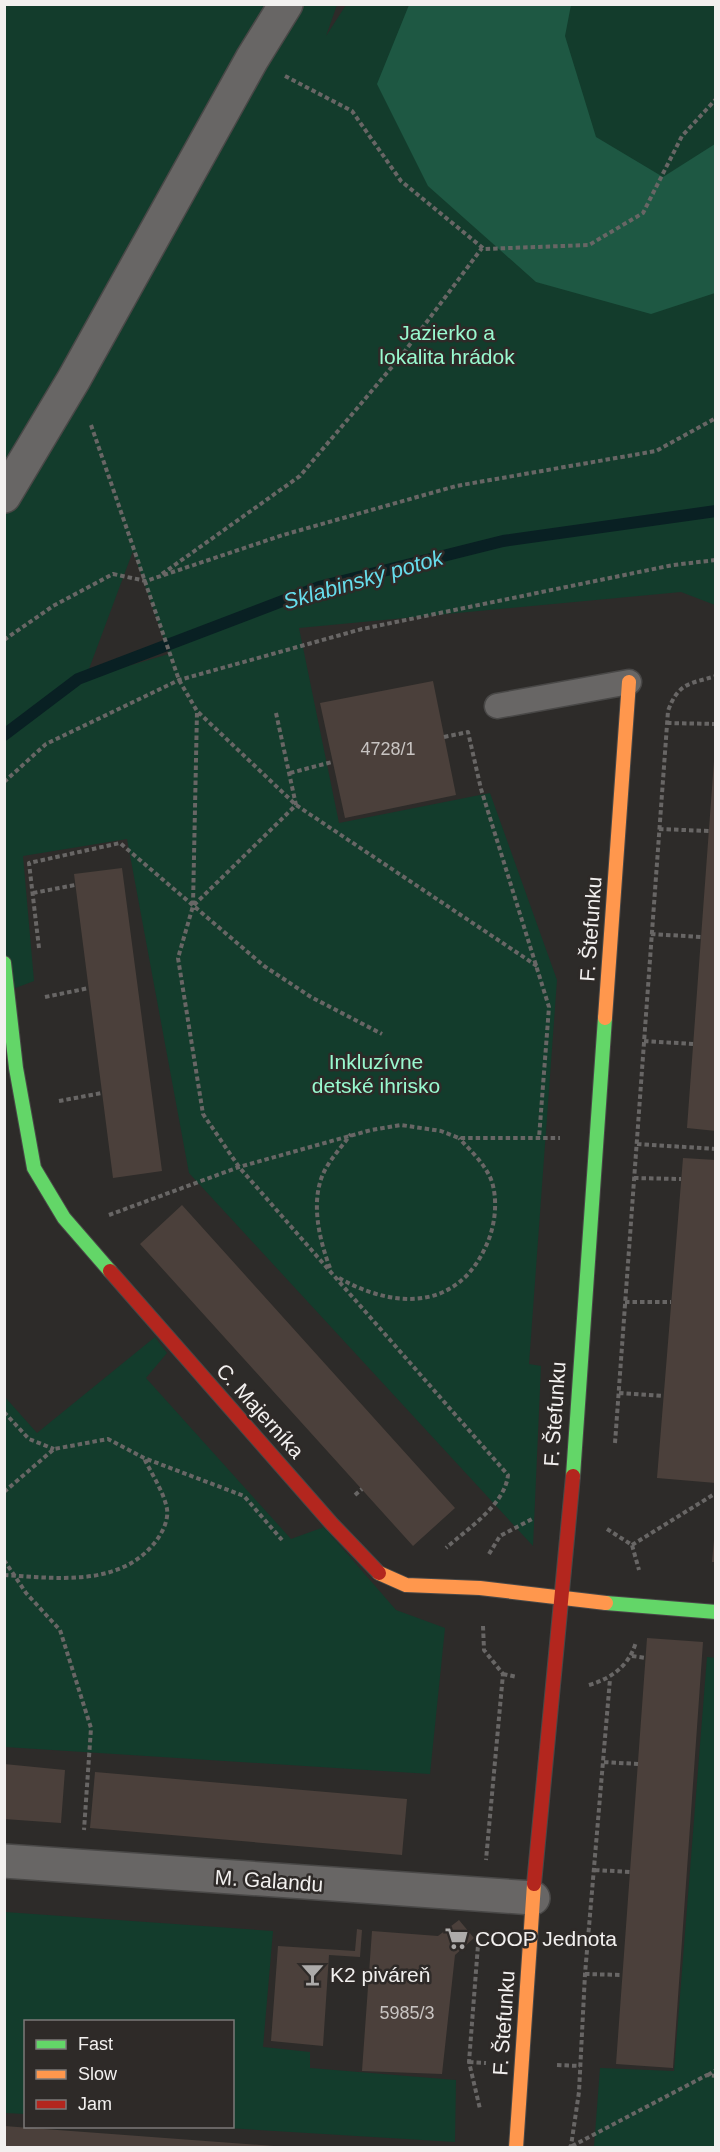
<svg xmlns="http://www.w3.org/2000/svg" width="720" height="2152" font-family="Arial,sans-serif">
<rect width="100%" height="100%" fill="#2d2b29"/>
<path fill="#133c2c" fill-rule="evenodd" d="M5,5h332l-11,31 20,-31h369v600l-34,-13 -382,36 40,195 151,-30 67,187 -28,384 12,2 -8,180 -344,-373 -62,-334 -104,17 11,125 -29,11zM133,551l36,103 -82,24 -1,-1z
M155,1337l12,16 -21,25 145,161 33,-12 72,83 49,18 -15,146 -425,-27 -1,-351 33,37z
M707,1657l9,1 -1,489h-121l6,-79 74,3z
M5,1912l268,19 -10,116 47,5v16l146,12 -1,62 -245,-15 22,-1v-104h-206l-1,92 -20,-1z"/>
<path fill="#1e5843" d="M409,5h162l-6,31 31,101 67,40 52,-33v149l-64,21 -115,-32 -108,-96 -51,-102z"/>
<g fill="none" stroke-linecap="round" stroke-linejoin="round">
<path stroke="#092023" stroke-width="12" d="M4,735l74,-56 241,-92 184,-46 213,-30"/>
</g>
<path fill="#4b403b" d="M433,681l23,114 -111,23 -25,-115z
M714,761h2v370l-29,-3z
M122,868l40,303 -49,7 -39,-304z
M683,1158l33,2v323l-59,-5z
M182,1205l273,303 -42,38 -273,-302z
M714,1540l2,1v21h-4z
M647,1638l56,4 -30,426 -57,-4z
M4,1764l61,6 -4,53 -57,-4z
M95,1772l312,27 -5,56 -312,-27z
M459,1920l15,18 -19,17 -13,119 -80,-3 10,-140 66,5z
M357,1929l5,1 -2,27 -31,-2 -6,91 -52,-5 7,-95 77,5z
M4,2126l270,20v2h-270z"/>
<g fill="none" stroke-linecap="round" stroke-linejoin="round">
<defs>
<path id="lane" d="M497,706l132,-24"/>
<path id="street" d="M4,496l70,-117 178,-320 34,-55
M4,1861l529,37"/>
<path id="fast" d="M4,963l12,105 18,100 30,50 46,53
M573,1476l32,-458
M606,1603l110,9"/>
<path id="slow" d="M605,1018l24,-336
M379,1573l27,12 74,3 126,15
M516,2148l18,-264"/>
<path id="jam" d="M110,1271l222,253 47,49
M534,1884l39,-408"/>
</defs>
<use href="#lane" stroke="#494847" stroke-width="27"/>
<use href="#street" stroke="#494847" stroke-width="36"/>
<use href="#fast" stroke="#494847" stroke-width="16"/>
<use href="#slow" stroke="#494847" stroke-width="16"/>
<use href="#jam" stroke="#494847" stroke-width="16"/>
<path stroke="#686665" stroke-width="4" stroke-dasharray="4.5 3" stroke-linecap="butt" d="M285,76l67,35 49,70 83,68 105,-4 54,-32 39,-77 34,-37
M91,425l88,255 18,31 99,94 241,161
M162,574l138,-98 102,-121 80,-107
M4,640l49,-34 60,-32 33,7 137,-46 173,-49 200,-35 60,-33
M276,713l20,92 -103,101 -15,52 25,156 36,53 269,308c-3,30 -41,54 -62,73
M667,723l49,1
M444,737l24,-5 13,57 68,218 -10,131
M290,773l42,-11
M4,782l42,-38 133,-64 183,-51 311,-64 43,-5
M659,829l50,2
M33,893l42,-8
M193,905l4,-194
M651,934l50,3
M39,948l-10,-85 91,-20 144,123 47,31 71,37
M45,997l44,-9
M644,1041l49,3
M59,1101l43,-8
M637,1144l79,5
M634,1178l47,1
M109,1215l130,-48 132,-37 30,-5 40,6 18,7h101
M330,1268c-11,-29 -21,-70 -4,-100 7,-12 17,-23 25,-34
M339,1278c55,31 118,33 147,-32 9,-19 12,-44 6,-64 -6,-17 -21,-31 -33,-44
M625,1302h46
M619,1393l44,3
M4,1412l25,27 25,10
M615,1443l53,-732c10,-28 21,-27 48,-35
M4,1492l50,-43 54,-10 36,19 100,38 38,44
M355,1495l7,-6
M607,1529l25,16 7,25
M632,1545l84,-52
M489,1554l11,-18 34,-18
M4,1560l22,33 34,37 31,98 -7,102
M4,1575c50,3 112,12 148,-29 8,-9 17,-24 15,-37 -3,-17 -16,-36 -23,-51
M483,1626l1,24 19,24 -17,186
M632,1656l14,2
M503,1674l14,3
M589,1685c23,-7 40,-19 47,-43
M604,1762l34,2
M595,1870l35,2
M479,1932l-10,130 11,47
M585,1974l37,1
M469,2062l17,1
M557,2065l23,1
M708,2075l8,-5
M572,2146l135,-71 9,1
M569,2148l2,-2 8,-54 6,-118 25,-295"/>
<use href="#lane" stroke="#686665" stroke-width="24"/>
<use href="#street" stroke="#686665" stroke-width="33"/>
<use href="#fast" stroke="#63d668" stroke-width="14"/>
<use href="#slow" stroke="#ff974d" stroke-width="14"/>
<use href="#jam" stroke="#b3261e" stroke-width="14"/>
</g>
<defs>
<symbol id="supermarket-bare" viewBox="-9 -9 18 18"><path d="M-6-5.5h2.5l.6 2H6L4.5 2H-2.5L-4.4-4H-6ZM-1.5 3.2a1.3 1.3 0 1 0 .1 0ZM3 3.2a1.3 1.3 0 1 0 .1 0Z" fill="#adabaa" stroke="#2e2a28" stroke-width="2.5" paint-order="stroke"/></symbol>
<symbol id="bar-bare" viewBox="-9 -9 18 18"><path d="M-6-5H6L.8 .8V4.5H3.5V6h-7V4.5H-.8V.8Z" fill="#adabaa" stroke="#2e2a28" stroke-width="2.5" paint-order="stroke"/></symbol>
</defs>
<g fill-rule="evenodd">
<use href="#supermarket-bare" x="440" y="1922" width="33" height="33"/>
<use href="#bar-bare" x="296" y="1958" width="33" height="33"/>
</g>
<g text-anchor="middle" stroke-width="5" stroke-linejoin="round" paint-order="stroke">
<g font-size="18" fill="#c8c4c2">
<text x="388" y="755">4728/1</text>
<text x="407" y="2019">5985/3</text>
</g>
<g font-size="21" fill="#99f9cf" stroke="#2e2a28">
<text x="447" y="340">Jazierko a<tspan x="447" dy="24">lokalita hrádok</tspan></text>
<text x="376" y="1069">Inkluzívne<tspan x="376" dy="24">detské ihrisko</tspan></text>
</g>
<g font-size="21" fill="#f2f0ef" stroke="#2e2a28">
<text transform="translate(591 929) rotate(-86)" y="7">F. Štefunku</text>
<text transform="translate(260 1411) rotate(48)" y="7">C. Majerníka</text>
<text transform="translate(555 1414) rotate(-86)" y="7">F. Štefunku</text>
<text transform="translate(269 1881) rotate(4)" y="7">M. Galandu</text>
<text transform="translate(504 2023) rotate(-86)" y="7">F. Štefunku</text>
</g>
<g font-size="21" fill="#f2f0ef" stroke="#2e2a28" text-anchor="start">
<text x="475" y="1946">COOP Jednota</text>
<text x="330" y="1982">K2 piváreň</text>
</g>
<g font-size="22" font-style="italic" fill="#66ddec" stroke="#2e2a28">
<text transform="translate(363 579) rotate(-16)" y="8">Sklabinský potok</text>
</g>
</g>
<rect width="720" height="2152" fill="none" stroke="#f2f0ef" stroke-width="12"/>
<rect x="24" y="2020" width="210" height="108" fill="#2e2a28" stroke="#7c7978" stroke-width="1.5"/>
<rect x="36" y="2040" width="30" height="9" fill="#63d668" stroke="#7c7978" stroke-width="1.5"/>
<text x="78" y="2050" font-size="18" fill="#f2f0ef">Fast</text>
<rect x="36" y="2070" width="30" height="9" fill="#ff974d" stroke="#7c7978" stroke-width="1.5"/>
<text x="78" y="2080" font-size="18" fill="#f2f0ef">Slow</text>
<rect x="36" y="2100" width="30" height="9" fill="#b3261e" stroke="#7c7978" stroke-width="1.5"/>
<text x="78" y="2110" font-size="18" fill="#f2f0ef">Jam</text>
</svg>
